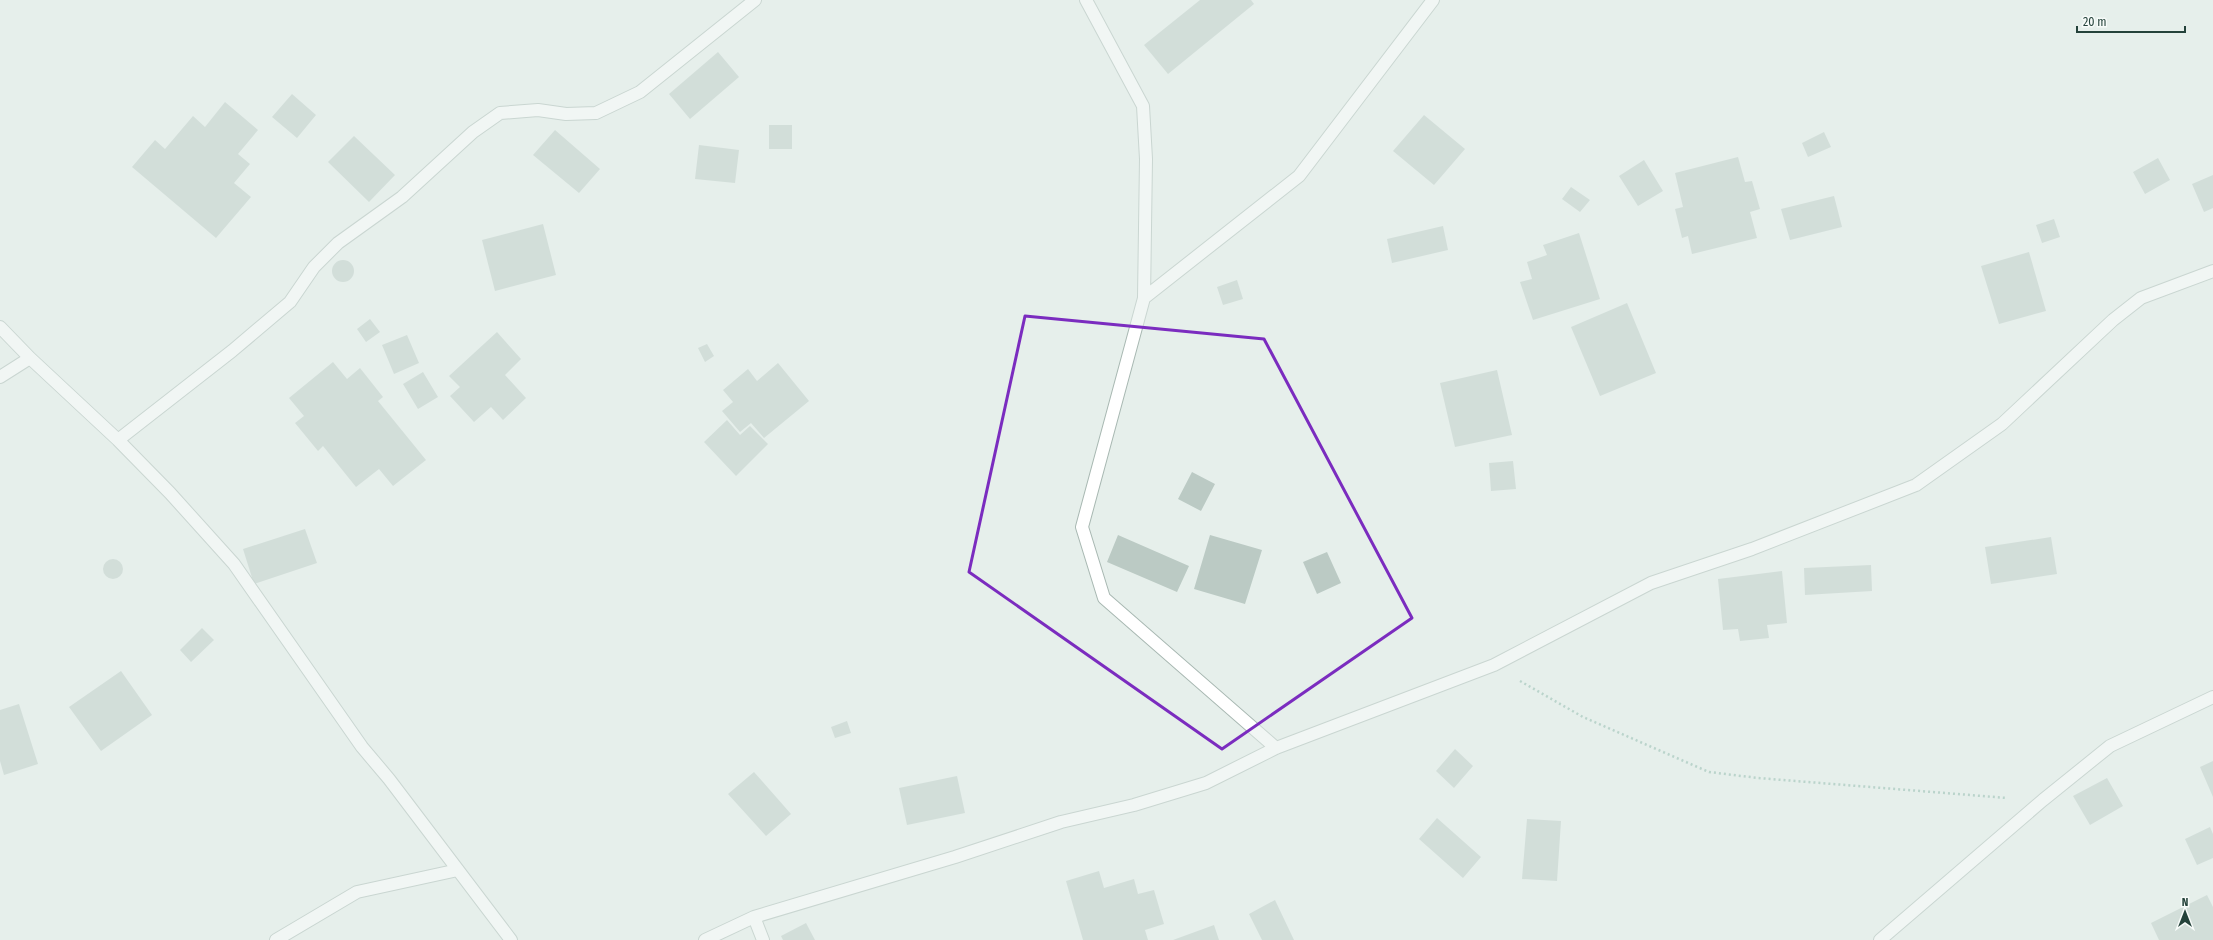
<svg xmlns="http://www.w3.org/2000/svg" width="2213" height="940" font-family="'Fira Sans Condensed',sans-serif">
<rect width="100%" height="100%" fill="#e6efeb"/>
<path fill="#bbcac4" d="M1200,0h51l3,4 -86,70 -24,-29z
M718,52l21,25 -49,42 -21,-25z
M292,94l24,21 -19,23 -25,-21z
M225,102l33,28 -20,24 12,10 -16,19 17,14 -35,41 -84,-71 23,-27 10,9 28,-33 12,11z
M1424,115l41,34 -31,36 -41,-34z
M769,125h23v24h-23z
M555,130l45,39 -21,24 -46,-38z
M1824,132l7,15 -23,10 -6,-14z
M354,136l41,39 -26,27 -41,-40z
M699,145l40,5 -4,33 -40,-4z
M1738,157l7,25 7,-1 8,28 -10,3 7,26 -65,16 -4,-18 -6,2 -7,-29 8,-2 -8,-34z
M2158,158l12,22 -25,14 -12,-22z
M1644,160l19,31 -25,15 -19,-30z
M2213,175v33l-9,4 -12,-28z
M1571,187l19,13 -10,12 -18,-13z
M1834,196l8,31 -52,13 -9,-31z
M2054,219l6,18 -18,6 -6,-18z
M543,224l13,51 -61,16 -13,-51z
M1443,226l5,24 -56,13 -5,-24z
M1579,233l21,66 -67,21 -13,-38 12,-3 -5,-17 20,-7 -4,-10z
M2029,252l17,59 -47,13 -18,-58z
M332 271a11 11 0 1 1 22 0a11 11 0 1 1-22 0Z
M1237,280l6,19 -20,6 -6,-18z
M1627,303l29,70 -56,23 -29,-69z
M370,319l10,13 -14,10 -9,-13z
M497,332l24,27 -16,16 21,23 -23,22 -12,-13 -17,15 -24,-26 10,-9 -11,-11z
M407,335l12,28 -25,11 -12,-29z
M707,344l7,12 -9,6 -7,-14z
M333,362l14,17 13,-11 23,29 -5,4 48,59 -33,26 -14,-17 -23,18 -33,-41 -5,5 -23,-28 9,-7 -15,-18z
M778,363l31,38 -45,37 -13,-15 -11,9 -18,-21 11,-9 -10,-12 25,-21 9,12z
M1497,370l15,65 -57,12 -15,-64z
M423,372l15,25 -20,12 -15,-25z
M727,420l13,15 10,-9 18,18 -32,32 -32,-34z
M1513,461l3,28 -25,2 -2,-28z
M1192,472l23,12 -14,27 -23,-12z
M305,529l12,34 -63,21 -11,-35z
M1118,535l71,31 -12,26 -70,-30z
M1210,535l52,15 -17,54 -51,-15z
M2051,537l6,37 -66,10 -6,-37z
M1327,552l14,31 -24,11 -14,-32z
M103 569a10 10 0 1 1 20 0a10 10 0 1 1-20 0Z
M1871,565l1,26 -67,4 -1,-27z
M1782,571l5,52 -20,2 2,13 -29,3 -2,-12 -15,1 -5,-51z
M202,628l12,12 -23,22 -11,-12z
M121,671l31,44 -51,36 -32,-44z
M19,704l19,60 -34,11 -4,-14v-51z
M847,721l4,12 -16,5 -4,-11z
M1455,749l18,17 -19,22 -18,-17z
M2213,761v36l-13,-30z
M754,772l37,42 -25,22 -38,-42z
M957,776l8,37 -58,12 -8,-37z
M2107,778l16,28 -33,19 -17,-29z
M1437,818l44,39 -18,21 -44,-39z
M1527,819l34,2 -4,60 -35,-2z
M2210,827l3,7v24l-16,7 -12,-26z
M1099,871l5,17 30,-9 4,15 16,-4 10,34 -19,6 3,10h-65l-17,-59z
M2207,895l6,12v33h-54l-8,-17z
M1275,900l19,40h-32l-13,-26z
M806,923l9,17h-32l-2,-4z
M1214,925l5,15h-46z"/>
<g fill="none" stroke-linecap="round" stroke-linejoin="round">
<defs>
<path id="minor" d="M1086,0l57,106 3,53 -2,139 -62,229 22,71 172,150
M1144,298l155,-122 134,-176
M0,327l30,31 88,82 52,53 64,71 128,183 27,32 122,161
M0,377l30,-19
M118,440l114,-89 58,-49 24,-35 24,-24 64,-46 71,-65 27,-19 38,-3 28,4 30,-1 44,-21 115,-92
M754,917l9,23
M276,940l81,-48 101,-22
M705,940l49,-23 201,-60 106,-35 73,-17 72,-22 70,-35 218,-83 157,-82 101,-34 164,-64 86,-61 111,-104 28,-22 72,-27
M1880,940l163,-140 67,-54 103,-49"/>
</defs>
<use href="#minor" stroke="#a8b8b2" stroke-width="14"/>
<path stroke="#86b3a5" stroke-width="2.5" stroke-dasharray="2 3" stroke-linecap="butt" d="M1520,681l63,36 126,55 49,6 249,20"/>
<use href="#minor" stroke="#fff" stroke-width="12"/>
</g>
<path d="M0 0H2213V940H0ZM1025,316l239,23 148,279 -190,131 -253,-177z" fill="#e6efeb" fill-opacity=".55" fill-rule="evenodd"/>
<path fill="none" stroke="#7b2cbf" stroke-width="3" stroke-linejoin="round" d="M1025,316l239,23 148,279 -190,131 -253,-177z"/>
<g transform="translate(2185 912)" stroke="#f7fbf9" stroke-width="3" paint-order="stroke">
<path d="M0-3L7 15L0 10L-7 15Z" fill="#24423a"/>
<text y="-6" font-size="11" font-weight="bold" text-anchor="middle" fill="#24423a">N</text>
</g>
<path d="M2077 26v6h108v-6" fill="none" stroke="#24423a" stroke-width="2"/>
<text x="2083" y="26" font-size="12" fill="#24423a" stroke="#f7fbf9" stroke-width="3" paint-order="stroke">20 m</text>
</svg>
